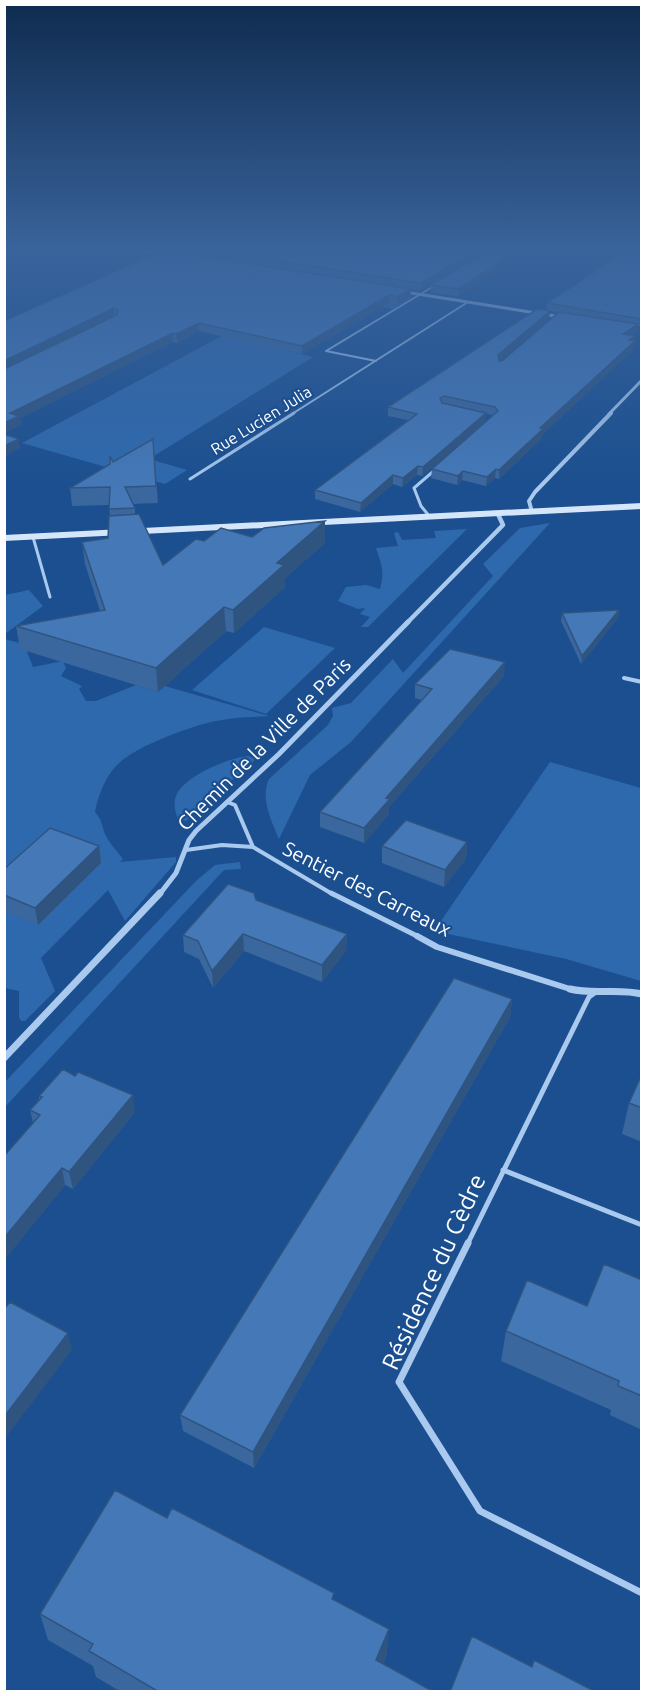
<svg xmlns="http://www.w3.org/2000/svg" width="646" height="1696" font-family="Ubuntu,sans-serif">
<rect width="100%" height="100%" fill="#1b4f8f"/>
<path fill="#2e69ad" d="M319,284l93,13 -19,12 -12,-2 -113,39 45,11 -164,102 38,11 -22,14 -143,-41z
M550,523l-199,219 -41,33 -31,64c-8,-19 -19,-41 -10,-60l59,-54 5,-9 -1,-8 19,-5 42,-44 10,14 90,-97 -10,-12 37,-36z
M467,529l-99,98h-7l9,-10 -10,-3 5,-6 -7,1 -20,-8 8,-14 20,-2 14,4c5,-19 1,-25 -4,-41l22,-2 -4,-13 4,-1 4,8 34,-2 -2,-7z
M29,590l14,16 -38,28v-39z
M264,627l71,21 -69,66 -74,-24z
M4,639l20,5 9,23 30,-6 3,7 -5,8 21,10 -3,3 7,12h10l40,-16 22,7 7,-6 104,30c-16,1 -32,1 -47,4 -25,3 -85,26 -103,43 -13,12 -21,32 -24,49 8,10 6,11 10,22 4,9 12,17 18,25l-3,3 56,-5v5l-51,59 -17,-31 -67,68 14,33 -30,30h-4l-2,-4v-26l-14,-3z
M248,756l8,3 -70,62 -8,-2c-3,-8 -5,-14 -2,-23 8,-20 52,-38 72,-40z
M550,762l91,26v193l-75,-22 -132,-28z
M240,862l1,7 -17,1 -219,237v-25l192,-202 18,-15z"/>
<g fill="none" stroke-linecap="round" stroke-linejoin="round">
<path stroke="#a9c9ee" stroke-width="2" d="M376,361l-50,-10 108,-65
M292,414l176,-112"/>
<path stroke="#a9c9ee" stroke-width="3" d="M190,479l104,-66
M430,517l-9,-11 -7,-18 22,-19
M33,537l17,60"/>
<path stroke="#a9c9ee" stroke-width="4" d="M624,678l18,4
M253,847l81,48
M186,850l36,-5 31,2 -18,-42 -8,-3"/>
<path stroke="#a9c9ee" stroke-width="5" d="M331,893l86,43
M503,1170l139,55
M467,1245l122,-248 7,-5"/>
<path stroke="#a9c9ee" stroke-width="7" d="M468,1243l-69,139 81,129 162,82"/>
<path stroke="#a9c9ee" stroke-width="3" d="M609,414l33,-34"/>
<path stroke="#a9c9ee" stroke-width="4" d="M532,512l-3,-11 6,-9 76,-79"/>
<path stroke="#a9c9ee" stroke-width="6" d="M417,936l20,11 133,42"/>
<path stroke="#a9c9ee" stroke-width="3" d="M143,251l21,4
M405,292l156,25"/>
<path stroke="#a9c9ee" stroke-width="4.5" d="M406,624l97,-99 -5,-11"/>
<path stroke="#a9c9ee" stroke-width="5" d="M159,895l17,-22 13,-33 7,-9 83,-77 129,-132"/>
<path stroke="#a9c9ee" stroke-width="7" d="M570,989c24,6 48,-1 72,5
M4,1058l156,-165"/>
<path fill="#d6e6fa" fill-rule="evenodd" d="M642,503v6l-638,32v-6z"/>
</g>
<path fill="#3a679d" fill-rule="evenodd" d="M176,251h310l-7,5 -9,-2v7l-50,30 -9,-2 -1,8 -13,8 -8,-2 -87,51 -103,-23 -22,12 -4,-1 -153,76 1,7 -17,8v-112l172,-69z
M488,251h41l-71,45 -27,-4v-7z
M612,251h30v75h-4l-1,6 -5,3 2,6v8l-92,86v3l-43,41 -4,-1 -9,8 -24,-6 -5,5 -26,-7 1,-9 62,-54 -8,-1v7l-64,55 -5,-1 -15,12 -9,-3 -33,28 -45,-13v-9l93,-70 -20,-4v-9l158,-97 1,-7 69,-46zM550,311l8,1 -55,48h-2l48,-42z
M153,439l5,64 -25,1 2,4v6l28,51 41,-24 48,-4 73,6 -41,36 1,8 -51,46 -8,-2 -68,61 -138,-43 -4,-23 84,-15 -15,-47 -3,-22 26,-4 2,-22 -1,-11 -37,1 -2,-18z
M619,610l-1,8 -37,46 -20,-43 1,-8z
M504,676l-115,131v7l-25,29 -44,-16v-15l102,-112 -7,-2v-14z
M467,842l-1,17 -22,28 -62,-24v-17z
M99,846l2,17 -63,62 -34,-14v-42z
M256,900l91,34 -1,17 -24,31 -78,-31 -31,37 -14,-29 -15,-7 -1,-17z
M512,999l-2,18 -256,451 -71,-37 -3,-16z
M642,1074v68l-20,-8 7,-31z
M39,1096l96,16 -62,77 -8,-4 -61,75v-104l29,-33 -3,-13 9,-11z
M642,1280v150l-32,-15 1,-5 -110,-49 5,-30 81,-25z
M167,1518l167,82 53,55 -4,9 51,28h-313l-25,-15 -3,-11 -45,-26 -8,-26z"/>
<path fill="#305480" d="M60,251h18l-18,5z
M479,251h7l-7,5z
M518,251h11l-71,45v-7z
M470,254v7l-50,30 1,-8z
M411,289l-1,8 -13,8v-8z
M389,295v8l-87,51v-8z
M114,308v9l-110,54v-10z
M550,311l-1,7 -51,45v-8z
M199,323v8l-22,12 -1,-9z
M638,324l-1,8 -15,10 1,-8z
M173,333v9l-153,76 1,7 -17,8v-10l6,-10z
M635,336l-1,13 -92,86v3l-43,41v-9l130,-130z
M486,413v8l-64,55 1,-9z
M19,439l1,9 -16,9v-11z
M418,466l-1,9 -15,12 1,-9z
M496,469l-1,9 -9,8 1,-9z
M463,471l-1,9 -5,5 1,-9z
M393,475v9l-33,28 1,-9z
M325,521v22l-41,36 1,8 -51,46 -1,-23 44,-47z
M224,607l2,24 -68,61 -2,-24z
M619,610l-1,8 -37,46 1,-8z
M505,662l-1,14 -115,131v7l-25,29v-15l22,-30z
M467,842l-1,17 -22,28 1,-17z
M99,846l2,17 -63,62 -3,-17z
M243,934l1,17 -31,37 -1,-17z
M347,934l-1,17 -24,31v-17z
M512,999l-2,18 -256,451 -1,-16z
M133,1095l2,17 -62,77 -4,-17z
M62,1168l3,17 -61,75v-22z
M68,1333l4,17 -68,90v-23z
M389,1629l-2,26 -13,31 2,-26z"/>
<path fill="#4478b7" stroke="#305480" stroke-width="1.5" d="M161,251h6l244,38 -14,8 -8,-2 -87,51 -103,-23 -23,11 -3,-1 -163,80 9,3 -15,7v-54l113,-54 1,-5 -4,-2 -110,53v-40z
M214,251h240l16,3 -49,29z
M488,251h30l-60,38 -27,-4z
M617,251h25v68l-95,-16 73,-48z
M537,309l13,2 -52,44 1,6 4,-1 56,-48 79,12 -15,10 12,2 -6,4 6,1 -95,87 3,1 -44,41 -3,-1 -9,8 -24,-6 -5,5 -26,-7 66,-58 -3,-4 -51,-11 -4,2 2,5 44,10 -63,54 -5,-1 -15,12 -10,-3 -32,28 -46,-13 102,-76 -29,-7z
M4,434l15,5 -15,7z
M153,439l3,47 -31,1 10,21 -26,1 1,-22 -40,1 40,-24v-8l3,6z
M139,514l24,51 33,-26 8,2 17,-13 31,9 12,-9 61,-7 -48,42 7,2 -51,45 -9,-3 -68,61 -140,-42 89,-16 -23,-68 26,-4 1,-22z
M619,610l-37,46 -20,-43z
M450,649l55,13 -119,136 4,1 -26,29 -44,-16 112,-123 -17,-5z
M406,820l61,22 -22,28 -63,-24z
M50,828l49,18 -64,62 -31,-13v-26z
M228,884l26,9 2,7 91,34 -25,31 -79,-31 -31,37 -14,-30 -15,-6z
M454,978l58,21 -259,453 -73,-37z
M63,1069l12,7 3,-4 55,23 -64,77 -7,-4 -58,70v-82l36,-41 -10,-5 12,-13 -3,-1z
M642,1074v34l-13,-5z
M604,1264l38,16v116l-24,-10 1,-5 -113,-50 21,-51 60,26z
M10,1302l58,31 -64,84v-108z
M115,1490l52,28 5,-10 162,85 -2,6 57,30 -13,31 58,32h-275l-70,-41 4,-7 -53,-30z
M472,1636l60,31 2,-7 62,32h-146z"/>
<linearGradient id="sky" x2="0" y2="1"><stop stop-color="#0f2b4f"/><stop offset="0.51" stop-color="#39639b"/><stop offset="1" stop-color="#39639b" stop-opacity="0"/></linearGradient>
<rect width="646" height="488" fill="url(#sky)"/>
<g text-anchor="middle" stroke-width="4.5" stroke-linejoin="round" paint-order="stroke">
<g font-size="16" fill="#fff" stroke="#1b4f8f">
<text transform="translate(261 420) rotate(-32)" y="6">Rue Lucien Julia</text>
</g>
<g font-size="20" fill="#fff" stroke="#1b4f8f">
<text transform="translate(264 744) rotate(-45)" y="7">Chemin de la Ville de Paris</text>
<text transform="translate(367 889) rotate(27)" y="7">Sentier des Carreaux</text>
</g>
<g font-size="24" fill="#fff" stroke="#1b4f8f">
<text transform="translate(434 1272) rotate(-65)" y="8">Résidence du Cèdre</text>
</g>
</g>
<rect width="646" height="1696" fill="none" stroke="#ffffff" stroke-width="12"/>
</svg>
